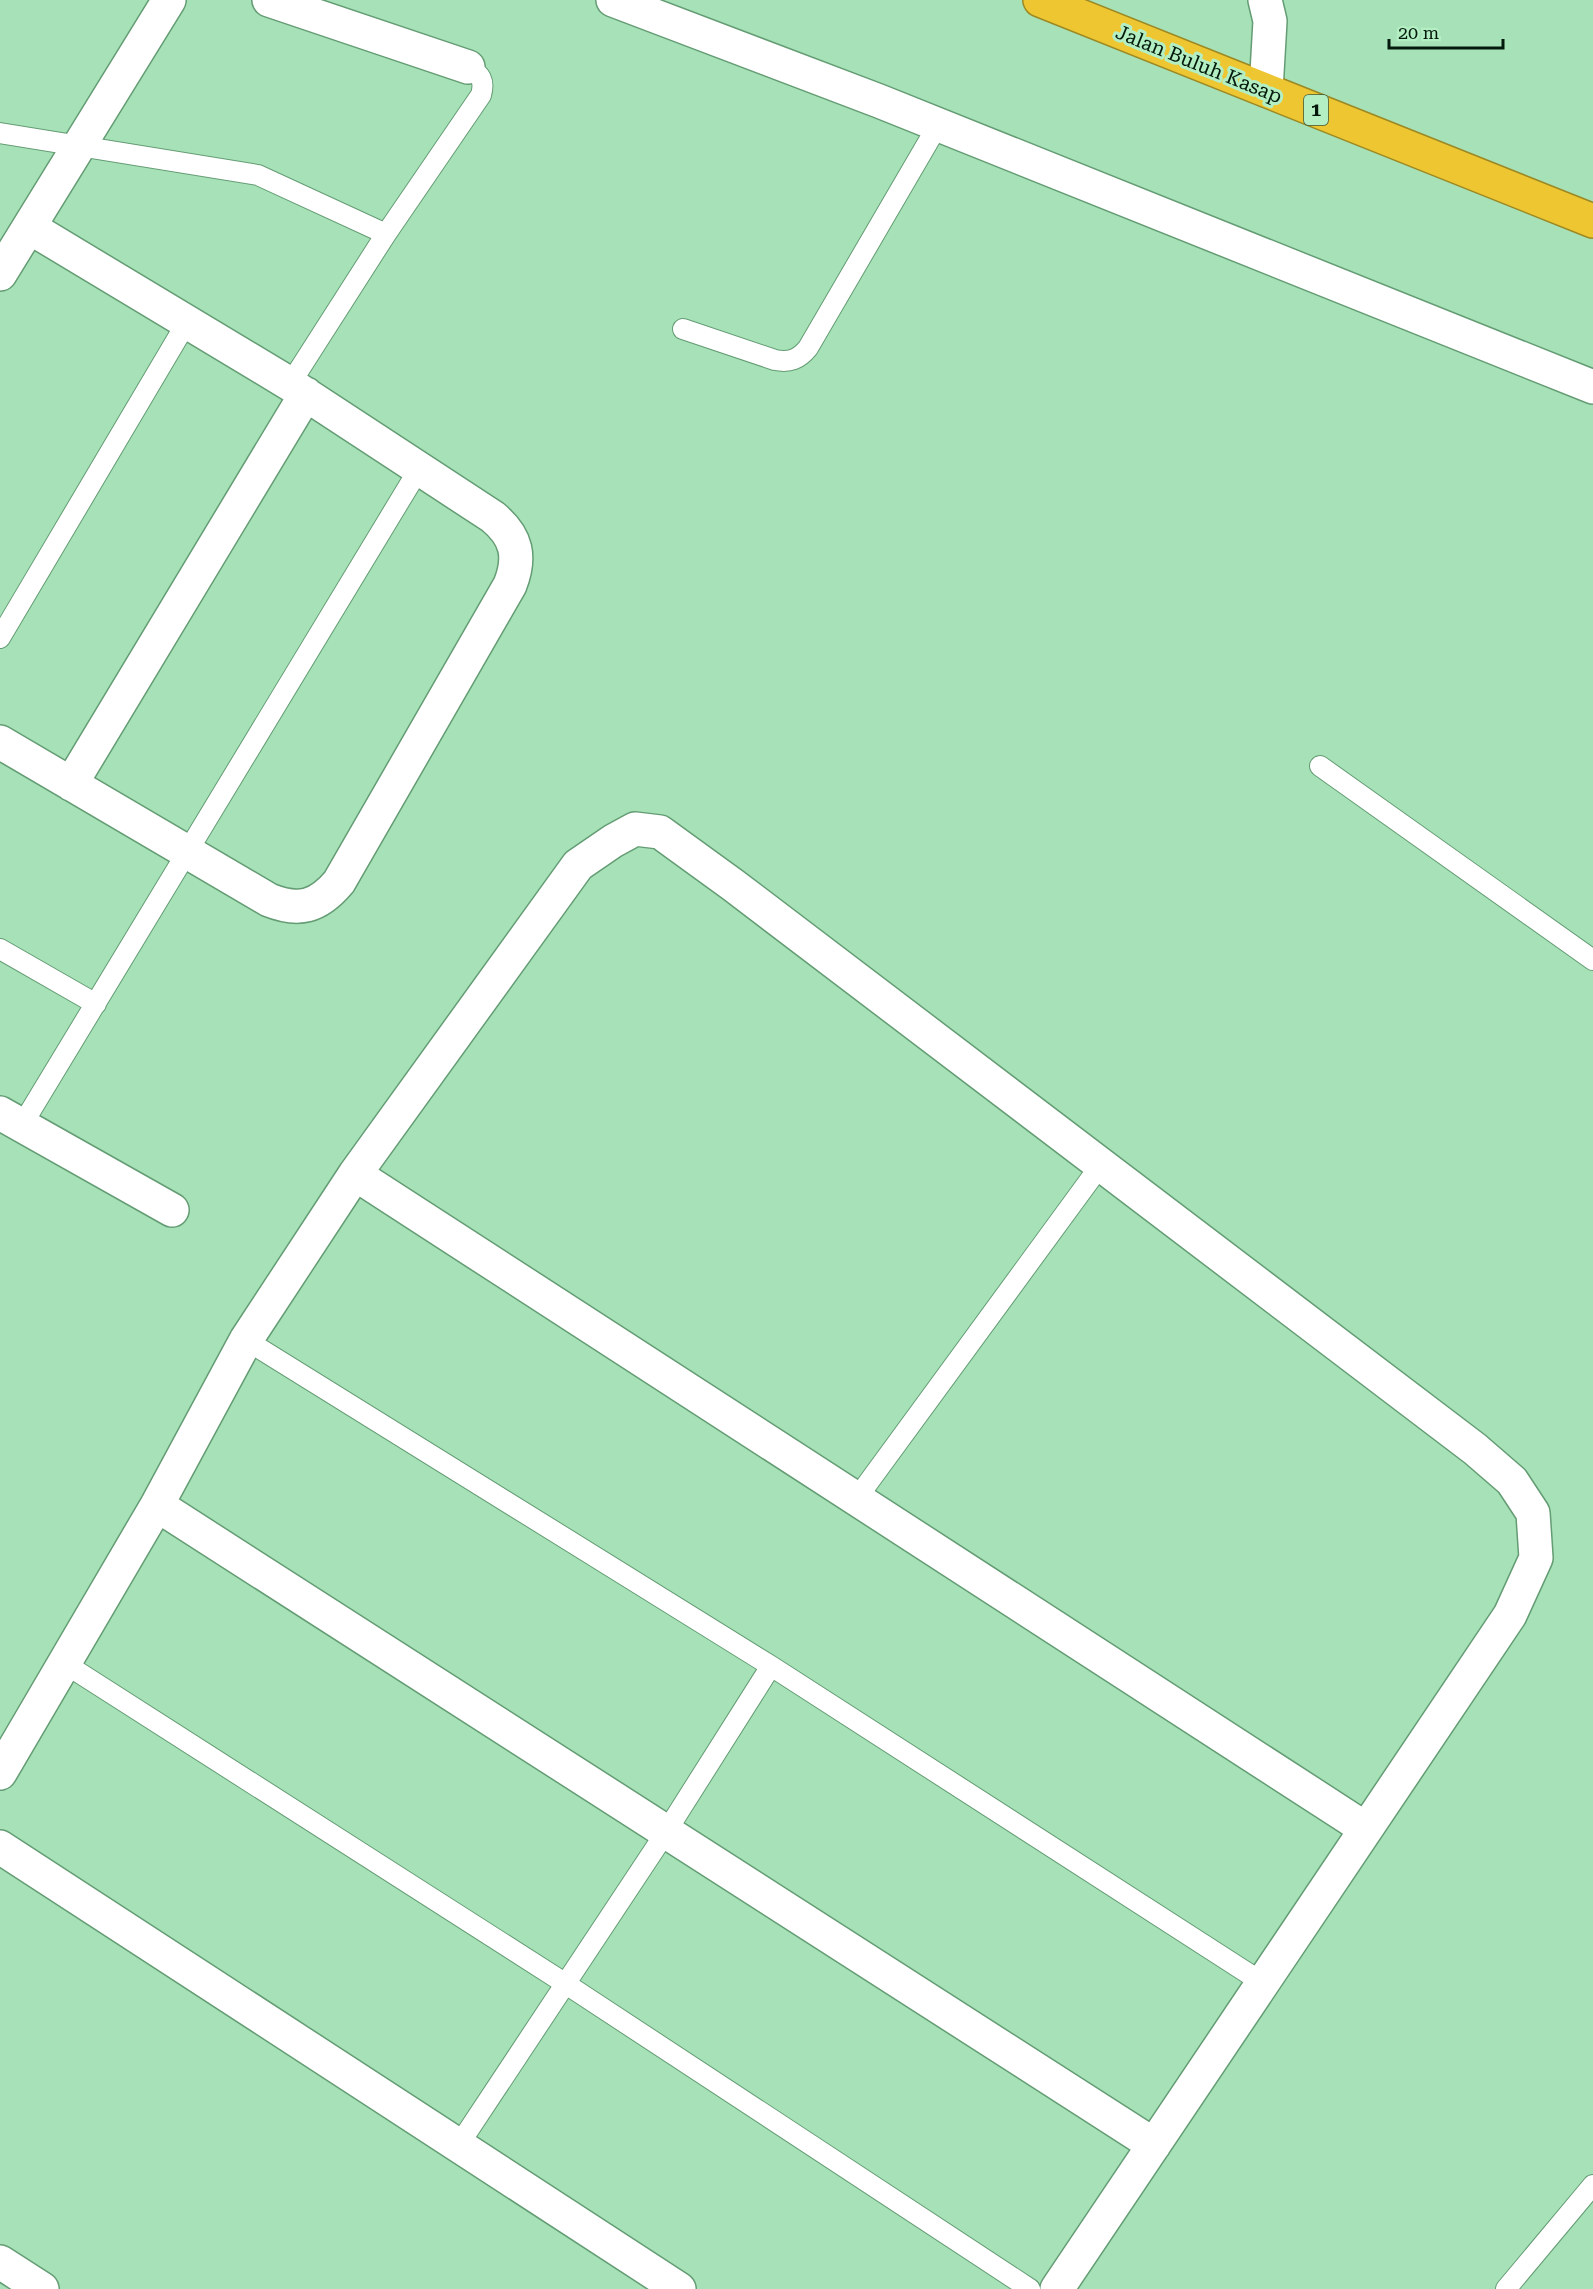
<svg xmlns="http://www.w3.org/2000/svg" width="1593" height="2289" font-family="'Roboto Serif',serif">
<rect width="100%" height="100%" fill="#a7e1b7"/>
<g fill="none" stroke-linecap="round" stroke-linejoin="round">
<defs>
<path id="lane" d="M0,133l258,42 128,59 -96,150
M386,234l95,-139c4,-14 0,-21 -13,-28
M683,329l92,31c15,3 24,-1 33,-12l130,-223
M0,638l187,-316
M1320,766l273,194
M0,949l96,55
M22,1125l397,-656
M246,1340l525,326 492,317
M857,1498l243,-332
M64,1663l502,321 464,305
M458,2146l208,-314 105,-166
M1506,2289l87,-104"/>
<path id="street" d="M269,0l199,67
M1265,0l5,21 -4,69
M0,274l169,-274
M0,742l269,158c30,12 49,7 70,-18l171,-297c11,-28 7,-48 -17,-68l-203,-133 -261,-157
M71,784l235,-390
M0,1113l172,97
M355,1174l1011,655
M157,1505l997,640
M0,1773l157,-268 89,-165 109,-166 223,-309 35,-24 22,-12 25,3 73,53 742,564 37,32 21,32 3,45 -26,57 -453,674
M0,1847l679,442
M0,2262l42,27"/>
<path id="secondary" d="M613,0l266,101 714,286"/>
<path id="highway" d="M1040,0l553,221"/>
</defs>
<use href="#lane" stroke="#649c74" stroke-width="22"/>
<use href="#street" stroke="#649c74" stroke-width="36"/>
<use href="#secondary" stroke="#649c74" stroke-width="36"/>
<use href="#highway" stroke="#9c8924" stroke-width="36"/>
<use href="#lane" stroke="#fff" stroke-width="20"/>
<use href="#street" stroke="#fff" stroke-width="33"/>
<use href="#secondary" stroke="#fff" stroke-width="33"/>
<use href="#highway" stroke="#eec632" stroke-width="33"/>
</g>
<g text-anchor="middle" stroke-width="6" stroke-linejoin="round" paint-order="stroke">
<rect fill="#b4efc3" stroke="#385942" stroke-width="1.5" x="1304" y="95" width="24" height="30" rx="4.5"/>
<g font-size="18" font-weight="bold" fill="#03190b">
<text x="1316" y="116">1</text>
</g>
<g font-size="20" fill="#03190b" stroke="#b4efc3">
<text transform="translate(1199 64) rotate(22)" y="7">Jalan Buluh Kasap</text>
</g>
</g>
<path d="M1389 39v9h114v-9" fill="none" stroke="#03190b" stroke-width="3"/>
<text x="1398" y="39" font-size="18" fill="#03190b" stroke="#b4efc3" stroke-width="4.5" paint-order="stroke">20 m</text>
</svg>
